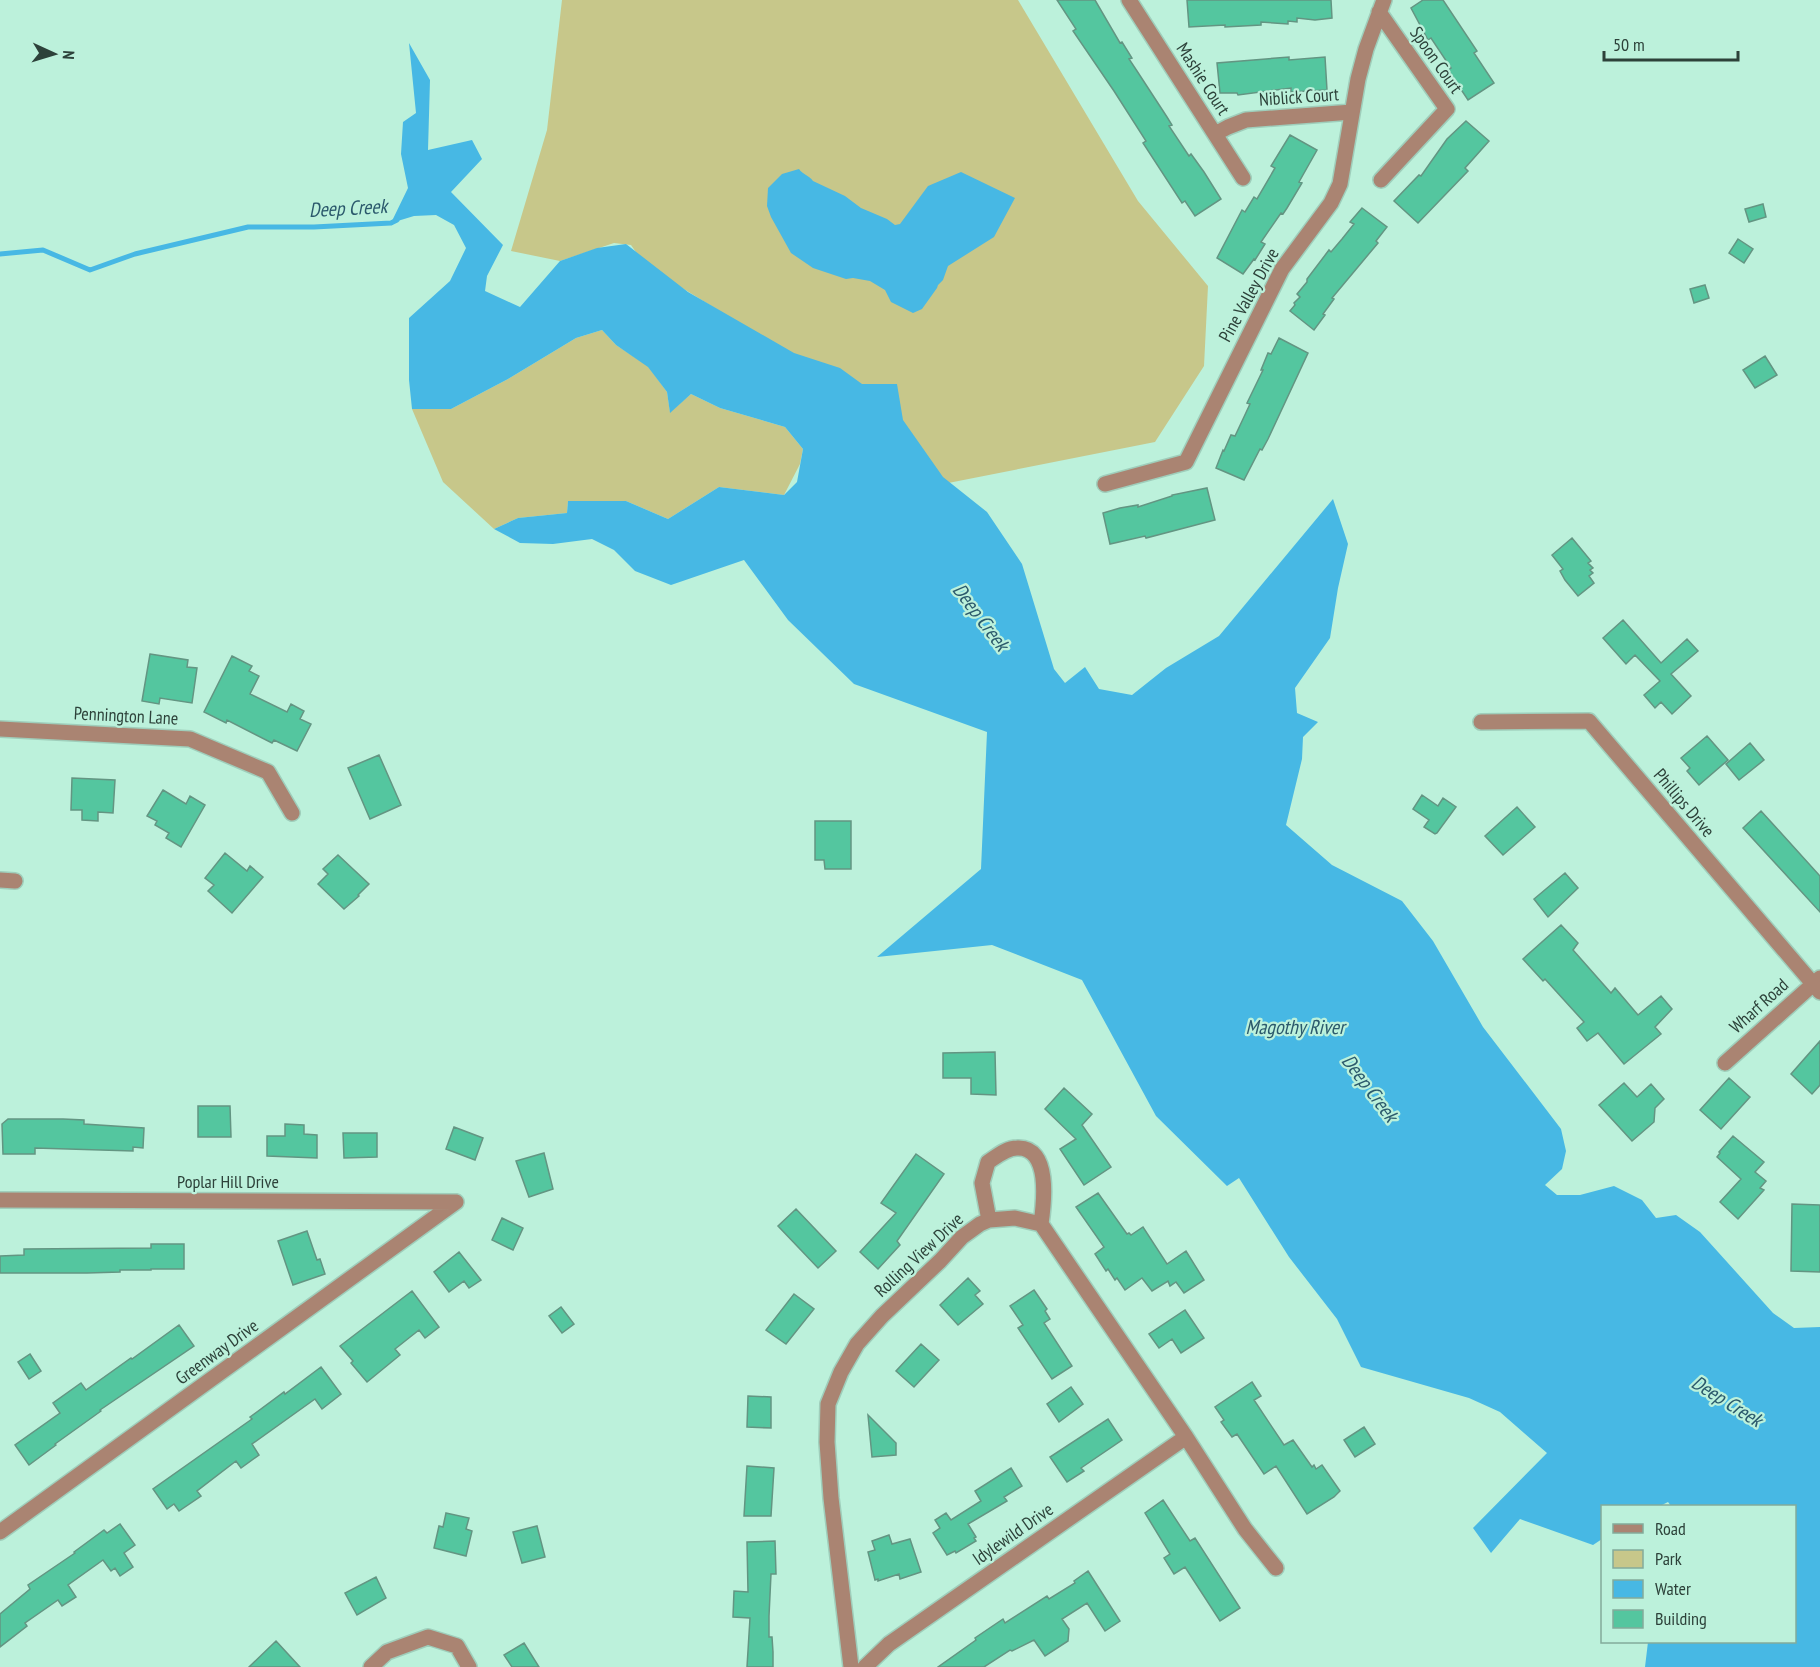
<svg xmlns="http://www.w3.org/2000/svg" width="1820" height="1667" font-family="'PT Sans Narrow',sans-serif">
<rect width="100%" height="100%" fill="#bcf1db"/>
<path fill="#c7c78a" d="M562,0h456l120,201 70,85 -4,80 -49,76 -222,44 -157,-140 -131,-81 -14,-20 -17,-2 -54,18 -49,-10 36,-121z
M602,330l14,15 32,21 19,26 3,20 21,-18 29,14 65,19 18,22 -3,15 -16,31 -65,-8 -51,32 -42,-18h-58l-1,12 -49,5 -24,11 -51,-47 -31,-73h39l57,-30 68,-41z"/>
<path fill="#47b8e4" d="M409,43l21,37 -2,70 44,-10 10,19 -31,33 52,53 -16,31 -2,15 35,16 40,-46 37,-13 29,-4 62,48 106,61 46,15 22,16h35l6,36 40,57 44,35 35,52 32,105 11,14 20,-16 14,22 33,6 34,-27 53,-32 114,-137 15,45 -10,44 -8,50 -35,50 2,25 21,9 -15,15 -1,22 -16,66 46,40 70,36 31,40 50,86 78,102 5,22 -4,18 -17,16 12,10h23l34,-9 28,14 14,18 20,-3 24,17 73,81 21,15 26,-1v340h-175l3,-25h146v-136h-123l-3,-4 -8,4h-58v33l-9,6 -73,-26 -29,34 -18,-25 74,-75 -47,-41 -31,-14 -108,-31 -24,-48 -48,-62 -50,-79 -12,8 -71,-70 -74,-136 -90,-35 -115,12 104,-88 6,-137 -133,-48 -66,-64 -44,-60 -73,25 -36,-14 -21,-21 -22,-11 -39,5 -33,-1 -26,-14 24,-11 49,-5 1,-12h58l42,18 51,-32 65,8 13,-13 6,-33 -18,-22 -65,-19 -29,-14 -21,19 -3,-21 -19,-25 -32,-22 -14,-15 -26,8 -68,41 -57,30h-39l-3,-29v-62l41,-37 16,-33 -12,-23 -18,-10 -22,1 -23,7 17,-35 -7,-34 2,-32 13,-9z
M799,169c4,6 10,6 14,12l32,15 16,12 26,11 8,6 5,-1 28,-38 33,-14 54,26 -21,39 -46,29 -5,14 -5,5 -1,3 -15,21 -9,4 -22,-11 -6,-12 -15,-9 -17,-3 -7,1 -33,-11 -22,-15 -20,-36 -4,-11 1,-18 14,-14z"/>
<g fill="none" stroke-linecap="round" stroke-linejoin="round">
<path stroke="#47b8e4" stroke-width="5" d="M0,254l43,-4 47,20 45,-16 113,-27h66l77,-4 6,-3"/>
</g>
<path fill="#54c69f" stroke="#639582" stroke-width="1.5" d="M1057,0h38l25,43 2,-1 10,16 -3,1 8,12 30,46 5,8 -3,1 20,30 2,-2 13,18 17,27 -26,17 -10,-15 -3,2 -39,-60 3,-2 -32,-50 -41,-60 3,-2z
M1187,0h144l1,18 -17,2 -18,-2v4l-9,-1v3l-27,-2v3l-36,2v-2l-36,2z
M1423,0h20l34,51 -3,2 20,30 -26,17 -20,-30 3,-2 -20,-30 -3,2 -17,-32z
M1289,57v3l36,-3 2,33 -36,2v-4l-53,7 -1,-2h-17l-3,-30z
M1466,121l23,20 -24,27 3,3 -50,52 -24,-22 25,-26 2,1 26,-37z
M1290,135l27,15 -18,32 3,1 -15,25 -4,6 -2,-1 -20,29 4,2 -10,16 -1,-1 -11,15 -26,-16 25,-48 3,2 9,-15 3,2 18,-31 -4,-2z
M1763,204l3,13 -17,5 -4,-13z
M1362,208l25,19 -11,14 2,2 -46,55 2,1 -11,15 2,1 -11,15 -24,-19 5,-6 -1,-2 6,-6 -3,-3 10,-12v-3l22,-29 2,2 11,-13 12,-15 -4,-2z
M1738,239l15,10 -9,14 -15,-10z
M1705,285l4,13 -15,5 -4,-14z
M1279,338l29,15 -40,86 -6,11 -2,-1 -16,31 -28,-12 7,-18 1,1 7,-16 4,1 8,-17 7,-15 -3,-1 16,-33h-2l7,-17 3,1z
M1765,356l12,19 -22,13 -12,-18z
M1207,488l8,32 -69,18 -1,-2 -35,8 -7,-31 17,-5 18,-3v2l34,-11v-1z
M1572,538l19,23 -3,2 5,5 -3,2 3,3 -4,3 5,7 -16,13 -13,-16 -5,-9 3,-2 -11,-14z
M1623,620l38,43 26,-24 11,12 -27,23 20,22 -19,18 -11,-12 -6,6 -11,-13 16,-14 -25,-26 -9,9 -23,-26z
M150,654l38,6 -1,7 10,1 -5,35 -32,-5 -1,6 -17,-3z
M232,656l20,10 -3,5 10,5 -9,18 37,18 4,-8 13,7 -4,8 11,5 -14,27 -23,-11 -2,3 -45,-23 -1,3 -22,-11z
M1707,736l21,24 -29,25 -12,-14 3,-3 -9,-10z
M1750,743l14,17 -25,20 -13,-16z
M379,755l22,50 -31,14 -22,-51z
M72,778l43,2 -2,33 -15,-1v9l-16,-1v-10h-11z
M163,790l23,14 4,-8 15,9 -24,42 -15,-9 3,-5 -14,-8 2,-4 -10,-5z
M1422,795l16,11 5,-8 13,9 -19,26 -2,1 -11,-7 5,-7 -16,-11z
M1517,807l18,20 -32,28 -18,-19z
M1761,811l59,65v36l-77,-84z
M815,821h36v48h-26l-1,-9h-9z
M225,853l22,18 3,-5 13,11 -31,36 -24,-22 6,-6 -9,-7z
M338,855l31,29 -11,11 1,1 -15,13 -26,-25 10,-10 -5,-5z
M1565,873l13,15 -30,29 -14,-18z
M1561,925l17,18 -5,7 38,43 4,-5 23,27 23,-19 11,13 -17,18 6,7 -37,30 -26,-31 -11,8 -10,-13 7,-6 -39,-43 -2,2 -20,-22z
M1820,1041v44l-8,9 -21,-20z
M995,1052l1,43 -25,-1v-16h-28v-25z
M1729,1078l21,19 -29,32 -21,-19z
M1624,1083l13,14 14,-13 13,15 -9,9 -1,14 -22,19 -33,-36z
M1064,1088l28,26 -10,11 29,42 -27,18 -24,-36 16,-10 -31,-30z
M198,1106h32l1,31h-33z
M8,1119h55l21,1v4l60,4 -1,20 -10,-1v4l-98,-3v6h-32l-1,-30z
M285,1124l19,1v9l13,1v23l-50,-2v-20h18z
M454,1127l29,11 -8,22 -29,-11z
M343,1133h34v24l-33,1z
M1733,1136l31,26 -9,10 11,9 -6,7 4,2 -26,29 -18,-17 21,-23 -24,-22 3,-4 -1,-1z
M544,1153l9,36 -24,8 -13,-36z
M916,1154l28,20 -47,67 3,4 -22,24 -18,-17 36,-39 -15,-10z
M1098,1193l29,41 2,-1 2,2 12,-8 24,37 19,-13 18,29 -20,13 -8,-11 -6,4 -2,-5 -16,10 -10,-13 -17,12 -8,-12 -2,2 -7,-11 -2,2 -11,-17 9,-7 -28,-40z
M1792,1204l28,1v67l-29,-1z
M796,1209l40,42 -18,17 -40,-42z
M502,1218l21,10 -10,22 -21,-10z
M307,1231l10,29 3,-1 5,15 -32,11 -15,-44z
M151,1244h33v25h-33v1h-31v2l-33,1h-87v-17l24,-1v-6l127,-1z
M459,1252l22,28 -12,8 -5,-7 -15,11 -15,-20z
M968,1278l12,13 -5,4 8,9 -25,21 -18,-20z
M1034,1290l13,19 -2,2 5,8 -6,4 28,43 -20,13 -34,-51 5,-3 -13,-19z
M412,1291l27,36 -14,11 -6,-8 -24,19 5,6 -33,27 -16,-19 2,-2 -13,-15z
M794,1294l20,15 -28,35 -20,-14z
M561,1307l13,17 -12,9 -13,-17z
M1185,1310l19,28 -23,15 -9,-14 -13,9 -10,-14z
M179,1325l15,21 -94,64 1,1 -46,33 1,1 -27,20 -14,-20 45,-32 -7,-10 28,-20 5,7 45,-32 1,1z
M921,1344l18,16 -25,27 -18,-16z
M30,1354l11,17 -12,8 -11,-17z
M321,1367l20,27 -19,15 -7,-10 -63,45 7,11 -18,13 -5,-7 -39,30 4,5 -22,15 -5,-7 -7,5 -14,-20 99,-70 -2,-2 34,-25 1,2z
M1252,1382l9,14 -7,4 30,45 9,-5 19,27 2,-2 2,4 6,-4 18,26 -6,6 -27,17 -31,-48 -12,8 -27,-40 -5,3 -11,-15 3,-2 -9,-13z
M1071,1387l12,17 -24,18 -12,-18z
M748,1396l23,1v31l-24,-1z
M868,1415l28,28v12l-24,2z
M1108,1419l14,21 -41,28 3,3 -17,11 -17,-25z
M1364,1427l11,17 -20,13 -11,-17z
M747,1466l27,2 -3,48h-27z
M1011,1468l11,18 -18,11 3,4 -39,23 8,13 -2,1 2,3 -20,12 -1,-2 -8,4 -14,-22 7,-5 -5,-8 11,-7 5,7 30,-19 -6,-10z
M1163,1500l27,41 5,-3 45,70 -20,13 -35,-54 -11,7 -10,-16 6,-4 -25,-41z
M446,1513l23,5 -3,11 6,2 -6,25 -32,-8 5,-22 4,1z
M120,1524l15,21 -11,8 9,14 -13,9 -5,-8 -4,3 -8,-11 -35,25 8,12 -14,9 -4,-6 -33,23 2,3 -27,21v-33l30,-25 -2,-4 47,-32 -1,-1 30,-22 3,3z
M537,1526l8,31 -23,6 -9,-31z
M889,1535l3,9 18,-5 11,33 -21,7 -1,-5 -21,7v-2l-3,1 -7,-28 7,-2 -3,-9z
M775,1541l1,33h-5l-2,42v21h3l1,15v15h-26l3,-49 -17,-1 1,-26 14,1 -1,-50z
M1088,1571l32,50 -15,10 -18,-28 -25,16 7,10 -1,12 -23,15 -11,-16 -22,11 -2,-1 -26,17h-46l38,-27 -1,-2 28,-19 2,4 42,-27 2,3 26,-16 -1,-2z
M376,1577l10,21 -29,17 -12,-22z
M276,1641l24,26h-51z
M524,1643l15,24h-27l-8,-12z"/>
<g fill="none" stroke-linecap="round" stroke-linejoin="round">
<defs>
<path id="minor" d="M1129,0l114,178
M1379,12l68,97 -66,71
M1215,134l13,-7 18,-7 106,-8
M1105,484l81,-22 96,-193 49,-66 9,-19 18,-105 8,-30 18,-49
M1481,722l108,-1 231,271
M0,729l190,10 78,33 24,41
M0,880l15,1
M1725,1063l95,-85
M0,1200l456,2
M989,1220l-7,-37 6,-21c8,-5 18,-14 29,-14 34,-2 27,55 24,76
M0,1532l456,-330
M371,1667l16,-15 41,-15 29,9 12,21
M851,1667l-20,-169 -4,-56 1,-38 13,-32 16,-28 25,-28 58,-55 22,-24 18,-13 9,-4 26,-2 26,6 145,213 59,92 31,39
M865,1667l24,-23 297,-207"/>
</defs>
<use href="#minor" stroke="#9fcebb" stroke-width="18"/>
<use href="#minor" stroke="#aa8472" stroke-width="15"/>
</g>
<g text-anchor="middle" stroke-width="4.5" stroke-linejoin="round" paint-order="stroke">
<g font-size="18" fill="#2d423a" stroke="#bcf1db">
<text transform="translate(1436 60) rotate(55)" y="6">Spoon Court</text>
<text transform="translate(1203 79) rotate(57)" y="6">Mashie Court</text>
<text transform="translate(1299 97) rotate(-4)" y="6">Niblick Court</text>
<text transform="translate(1249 295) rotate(-61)" y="6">Pine Valley Drive</text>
<text transform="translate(126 716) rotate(3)" y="6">Pennington Lane</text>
<text transform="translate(1684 803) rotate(50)" y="6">Phillips Drive</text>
<text transform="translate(1759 1006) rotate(-42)" y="6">Wharf Road</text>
<text x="228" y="1188">Poplar Hill Drive</text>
<text transform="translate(919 1255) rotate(-43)" y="6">Rolling View Drive</text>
<text transform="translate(217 1352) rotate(-36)" y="6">Greenway Drive</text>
<text transform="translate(1013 1534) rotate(-35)" y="6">Idylewild Drive</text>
</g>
<g font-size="20" font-style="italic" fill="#2b596c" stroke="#bcf1db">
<text transform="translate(348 208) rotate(-3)" y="7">Deep Creek</text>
<text transform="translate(981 617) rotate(53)" y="7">Deep Creek</text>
<text x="1295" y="1034">Magothy River</text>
<text transform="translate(1370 1088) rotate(53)" y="7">Deep Creek</text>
<text transform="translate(1727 1401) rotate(32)" y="7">Deep Creek</text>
</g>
</g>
<rect x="1601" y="1505" width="195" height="138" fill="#bcf1db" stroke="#83ab9b" stroke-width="1.5"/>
<rect x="1613" y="1524" width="30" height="9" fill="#aa8472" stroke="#83ab9b" stroke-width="1.5"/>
<text x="1655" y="1535" font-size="18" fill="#2d423a">Road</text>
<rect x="1613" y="1550" width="30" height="18" fill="#c7c78a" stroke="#83ab9b" stroke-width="1.5"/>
<text x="1655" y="1565" font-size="18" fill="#2d423a">Park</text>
<rect x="1613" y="1580" width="30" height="18" fill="#47b8e4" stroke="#83ab9b" stroke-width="1.5"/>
<text x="1655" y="1595" font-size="18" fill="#2d423a">Water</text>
<rect x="1613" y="1610" width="30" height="18" fill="#54c69f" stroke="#83ab9b" stroke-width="1.5"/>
<text x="1655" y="1625" font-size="18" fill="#2d423a">Building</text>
<g transform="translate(54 54) rotate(94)" stroke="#bcf1db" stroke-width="4.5" paint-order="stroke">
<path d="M0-4.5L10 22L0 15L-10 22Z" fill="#2d423a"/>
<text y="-9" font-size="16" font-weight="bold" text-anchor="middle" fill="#2d423a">N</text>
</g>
<path d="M1604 51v9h134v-9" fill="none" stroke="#2d423a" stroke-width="3"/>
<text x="1613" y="51" font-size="18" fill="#2d423a" stroke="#bcf1db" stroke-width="4.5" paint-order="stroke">50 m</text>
</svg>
